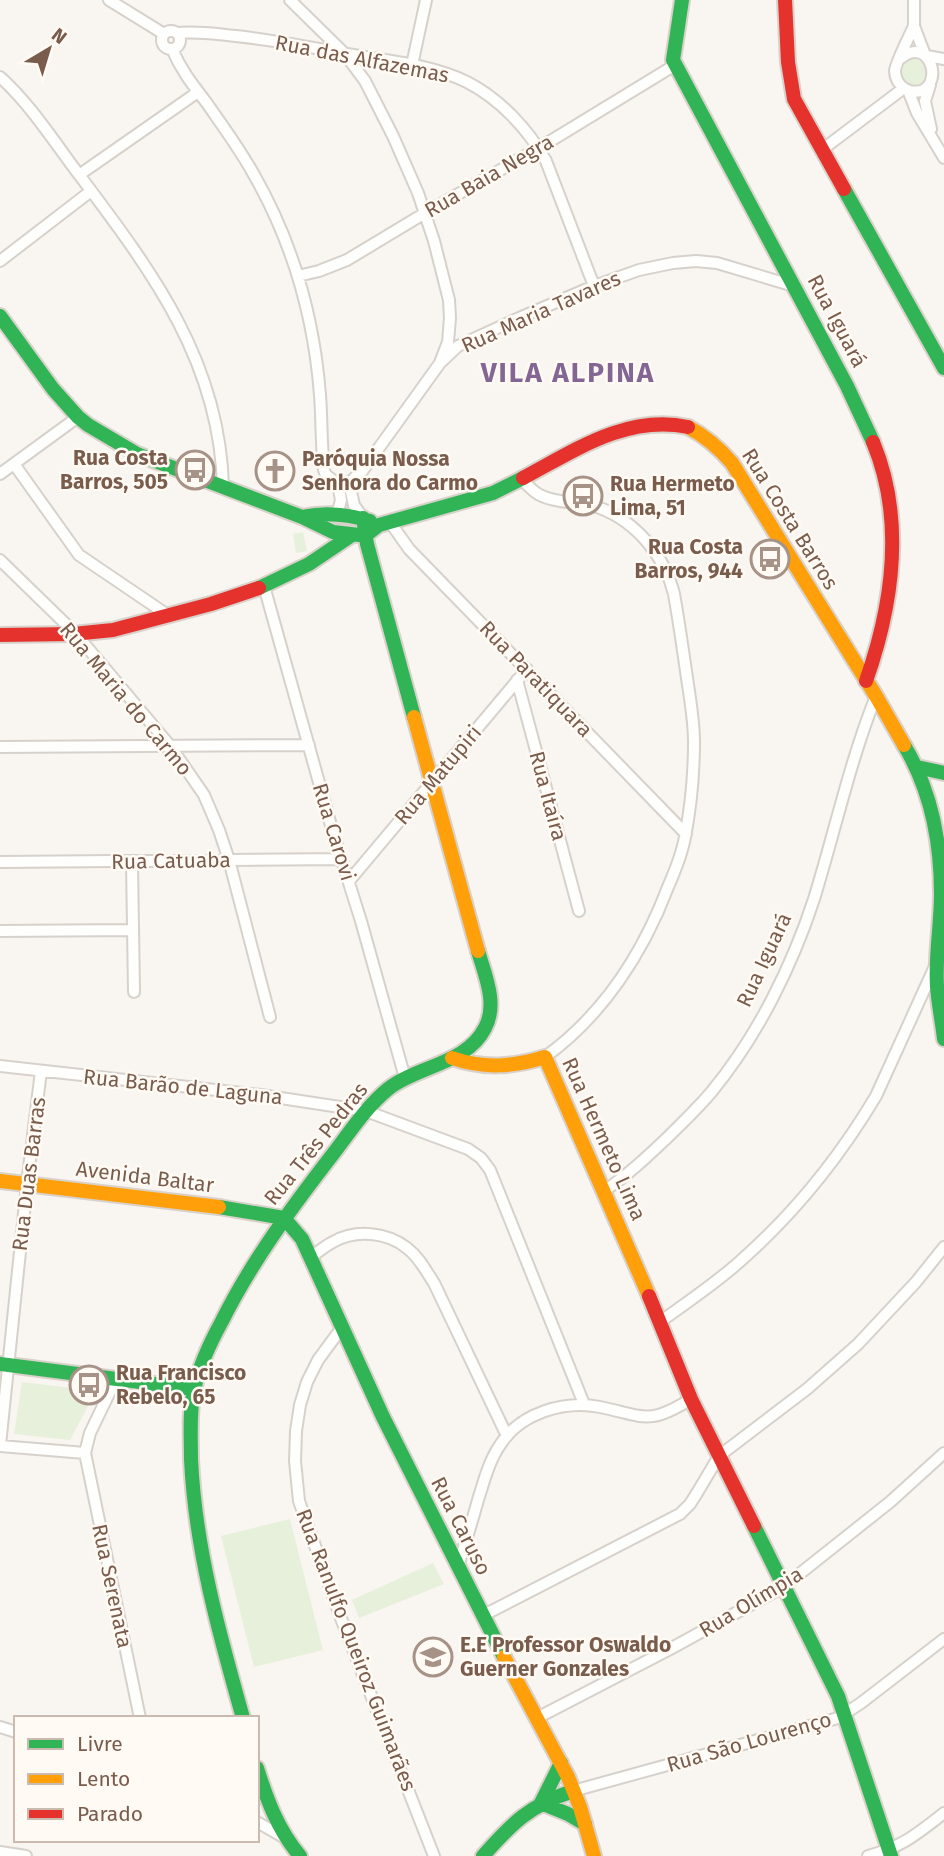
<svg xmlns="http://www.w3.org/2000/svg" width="944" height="1856" font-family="'Fira Sans',sans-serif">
<rect width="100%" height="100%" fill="#f9f5f0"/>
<path fill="#e7f0db" d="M901 71a14 14 0 1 1 28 0a14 14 0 1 1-28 0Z
M303,532l4,19 -11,2 -3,-19z
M22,1382l74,9 -26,49 -56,-6z
M290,1519l33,131 -69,17 -33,-131z
M433,1563l11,21 -85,34 -7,-18z"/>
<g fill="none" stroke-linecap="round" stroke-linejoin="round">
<defs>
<path id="street" d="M109,0l55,34
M290,0l55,54 20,27 28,55 25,57 16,48 15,59 1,18 -2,24 -7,18
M914,0v26l11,29
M162 40a9 9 0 1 1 18 0a9 9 0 1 1-18 0Z
M177,33c20,-2 39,1 59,3 38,4 74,11 111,18 40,7 83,10 120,28 33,17 61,47 79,79l48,125
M172,49c9,21 20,35 34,53 16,23 33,46 47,71 39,68 61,144 67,222 2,25 1,50 4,75l2,5 12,9 11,-1
M927,56l17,3
M901,58c28,-22 43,24 20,33 -5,1 -11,1 -16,-2 -6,-4 -10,-11 -10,-18 0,-7 15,-36 19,-45
M412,65l14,-65
M0,77c30,27 53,63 77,95 73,97 143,188 146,315
M930,85l-5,16 6,28
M908,90l9,23 27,45
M823,149l81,-61
M79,175l119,-83
M0,261l91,-70
M298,276l21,-5 28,-11 78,-47 114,-65 136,-83
M14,464l65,91 90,61
M0,474l78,-57
M522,479c5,6 12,14 20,17 16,8 40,5 58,12 37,14 65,49 74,86 5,28 9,56 13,84 3,21 7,42 7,64 0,31 -3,64 -9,95 -3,17 -10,34 -17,50 -25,66 -65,128 -123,170
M349,483l14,-13 77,-107 18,-17 61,-28 75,-32 45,-16 34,-7 23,-2 21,2 77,23
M349,483l5,22 9,13
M337,515l4,-15 -3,-16
M390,522l19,27 277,285
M0,560l76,74 95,113 33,48 15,35 10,30 41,157
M264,586l68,243 29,92 44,157
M517,680l62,231
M0,747l309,-2
M0,862l342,-3
M132,862l2,130
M349,881l178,-212
M0,931l133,-1
M0,1066l261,29 92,14 13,2 102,38 13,9 9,12 94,234
M604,1191c24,-16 44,-35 65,-55 15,-15 31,-30 44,-46 45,-55 79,-124 101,-191 21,-68 36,-138 62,-203
M310,1258c8,-6 15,-12 23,-16 23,-13 54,-10 74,6 12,9 19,23 27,35l73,153
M660,1322c26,-19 53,-37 77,-58 54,-47 102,-106 139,-168l60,-132
M343,1326l-25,34 -11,22 -7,23 -4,26 -1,30 4,40 43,120 92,235
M116,1379l-26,54 -5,20 55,265
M0,1445l27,-261 14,-113
M0,1446l85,7
M458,1566c7,-22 14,-44 20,-66 6,-19 11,-39 22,-55 20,-32 64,-45 100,-38 44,9 48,19 91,-8
M482,1616l198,-102 10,-10 7,-11 22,-37 88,-67 51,-45 58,-62 28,-35
M537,1718l133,-69 113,-62 107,-85 54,-49
M0,1727l16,5
M573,1791l265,-73 23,-15 83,-64
M257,1822l28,16
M0,1852l26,4
M868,1856c34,-9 49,-22 76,-43"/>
<path id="fast" d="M682,0l-9,60 174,326 26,56
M844,189l100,179
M0,316l53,73 25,28 10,8 49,29 165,63 31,15 26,3 11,-3 9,-7 114,-32 30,-15
M302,517c23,-5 45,-3 68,4
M363,518l4,26 47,173
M259,588l50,-24 43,-29
M904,745c27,45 37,97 37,149 0,31 -6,62 -4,92 1,17 5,35 7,53
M917,767l27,6
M219,1207l65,11 18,21 81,178 121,240
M0,1364l194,25
M754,1526l84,170 53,160
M243,1718c-24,-85 -48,-171 -52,-259 0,-23 -2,-47 3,-69 5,-24 16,-47 28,-69 30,-60 70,-114 111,-167 17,-22 33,-47 55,-65 29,-23 79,-25 97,-61 13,-24 0,-53 -7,-77
M257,1768c10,32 21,62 43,88
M541,1803l27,11 17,10
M541,1803l20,-40
M483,1856c29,-33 47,-51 90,-65"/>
<path id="slow" d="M688,427c17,9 31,21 44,36l144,233 28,49
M414,717l64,234
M452,1058c32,11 61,9 93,-1l104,239
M0,1181l219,26
M504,1657l64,120 12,30 14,49"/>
<path id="jam" d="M785,0l3,62 6,37 50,90
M523,478c51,-27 104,-64 165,-51
M0,635l73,-1 40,-4 98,-26 48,-16
M866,681c27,-77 39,-162 7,-239
M649,1296l42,103 63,127"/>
</defs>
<use href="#street" stroke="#d7d1cb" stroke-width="14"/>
<use href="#fast" stroke="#d9d2cb" stroke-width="18"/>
<use href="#slow" stroke="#d9d2cb" stroke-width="18"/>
<use href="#jam" stroke="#d9d2cb" stroke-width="18"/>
<use href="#street" stroke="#fefefd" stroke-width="10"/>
<use href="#fast" stroke="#30b455" stroke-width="14"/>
<use href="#slow" stroke="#ff9f0a" stroke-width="14"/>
<use href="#jam" stroke="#e5322d" stroke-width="14"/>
</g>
<defs>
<symbol id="bus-ring" viewBox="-11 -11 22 22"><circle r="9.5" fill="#fffaf3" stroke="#a69286" stroke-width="1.5"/><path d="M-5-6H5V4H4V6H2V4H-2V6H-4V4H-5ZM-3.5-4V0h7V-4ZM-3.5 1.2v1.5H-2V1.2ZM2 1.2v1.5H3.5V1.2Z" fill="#a69286"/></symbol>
<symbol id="church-ring" viewBox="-11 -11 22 22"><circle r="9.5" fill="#fffaf3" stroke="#a69286" stroke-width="1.5"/><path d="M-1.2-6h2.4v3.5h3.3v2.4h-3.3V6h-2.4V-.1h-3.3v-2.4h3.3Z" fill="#a69286"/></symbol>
<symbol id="school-ring" viewBox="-11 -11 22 22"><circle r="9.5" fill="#fffaf3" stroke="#a69286" stroke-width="1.5"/><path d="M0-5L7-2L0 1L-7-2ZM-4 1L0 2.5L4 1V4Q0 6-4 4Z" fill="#a69286"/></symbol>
</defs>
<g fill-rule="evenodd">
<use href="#bus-ring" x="173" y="448" width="44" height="44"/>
<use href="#church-ring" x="253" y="449" width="44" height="44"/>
<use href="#bus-ring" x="561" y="474" width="44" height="44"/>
<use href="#bus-ring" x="748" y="537" width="44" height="44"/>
<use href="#bus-ring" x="67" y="1363" width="44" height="44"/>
<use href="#school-ring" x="411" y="1635" width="44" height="44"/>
</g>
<g text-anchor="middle" stroke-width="5" stroke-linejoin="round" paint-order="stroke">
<g font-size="21" fill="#7a5c4d" stroke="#fffaf3">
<text transform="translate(362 59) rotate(11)" y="7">Rua das Alfazemas</text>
<text transform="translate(489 176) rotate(-30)" y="7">Rua Baia Negra</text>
<text transform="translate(541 312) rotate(-24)" y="7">Rua Maria Tavares</text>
<text transform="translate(837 321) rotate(62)" y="7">Rua Iguará</text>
<text transform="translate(790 519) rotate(58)" y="7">Rua Costa Barros</text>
<text transform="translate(536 679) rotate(46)" y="7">Rua Paratiquara</text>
<text transform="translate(126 699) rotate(50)" y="7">Rua Maria do Carmo</text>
<text transform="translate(438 775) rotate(-50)" y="7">Rua Matupiri</text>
<text transform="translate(548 796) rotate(75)" y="7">Rua Itaíra</text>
<text transform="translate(334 832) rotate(73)" y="7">Rua Carovi</text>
<text transform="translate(171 861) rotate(-1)" y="7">Rua Catuaba</text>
<text transform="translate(764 960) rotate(-65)" y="7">Rua Iguará</text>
<text transform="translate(183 1087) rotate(6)" y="7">Rua Barão de Laguna</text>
<text transform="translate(604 1139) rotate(66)" y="7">Rua Hermeto Lima</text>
<text transform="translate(316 1144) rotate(-51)" y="7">Rua Três Pedras</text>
<text transform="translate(29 1174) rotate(-83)" y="7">Rua Duas Barras</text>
<text transform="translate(145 1177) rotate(7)" y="7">Avenida Baltar</text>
<text transform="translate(461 1526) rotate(63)" y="7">Rua Caruso</text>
<text transform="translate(112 1586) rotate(78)" y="7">Rua Serenata</text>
<text transform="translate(751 1602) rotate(-31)" y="7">Rua Olímpia</text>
<text transform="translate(356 1650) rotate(69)" y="7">Rua Ranulfo Queiroz Guimarães</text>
<text transform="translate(749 1742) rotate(-16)" y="7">Rua São Lourenço</text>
</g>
<g font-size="21" font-weight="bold" fill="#7a5c4d" stroke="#fffaf3" text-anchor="start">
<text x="168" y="465" text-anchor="end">Rua Costa<tspan x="168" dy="24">Barros, 505</tspan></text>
<text x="302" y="466">Paróquia Nossa<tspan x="302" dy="24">Senhora do Carmo</tspan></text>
<text x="610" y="491">Rua Hermeto<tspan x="610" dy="24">Lima, 51</tspan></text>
<text x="743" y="554" text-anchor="end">Rua Costa<tspan x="743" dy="24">Barros, 944</tspan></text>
<text x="116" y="1380">Rua Francisco<tspan x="116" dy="24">Rebelo, 65</tspan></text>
<text x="460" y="1652">E.E Professor Oswaldo<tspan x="460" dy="24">Guerner Gonzales</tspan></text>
</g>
<g font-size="28" font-weight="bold" letter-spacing="2" fill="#846695" stroke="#fffaf3">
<text x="568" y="382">VILA ALPINA</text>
</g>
</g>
<rect x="14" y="1716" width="245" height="126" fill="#fffaf3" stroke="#cabbb1" stroke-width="2"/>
<rect x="28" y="1739" width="35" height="10" fill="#30b455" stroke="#cabbb1" stroke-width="2"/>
<text x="77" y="1751" font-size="21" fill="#7a5c4d">Livre</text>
<rect x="28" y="1774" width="35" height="10" fill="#ff9f0a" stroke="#cabbb1" stroke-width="2"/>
<text x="77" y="1786" font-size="21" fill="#7a5c4d">Lento</text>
<rect x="28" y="1809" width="35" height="10" fill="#e5322d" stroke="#cabbb1" stroke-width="2"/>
<text x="77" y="1821" font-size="21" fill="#7a5c4d">Parado</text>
<g transform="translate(49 49) rotate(38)" stroke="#fffaf3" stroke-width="5" paint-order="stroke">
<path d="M0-5L12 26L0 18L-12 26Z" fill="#7a5c4d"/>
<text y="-10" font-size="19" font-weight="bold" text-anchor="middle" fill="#7a5c4d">N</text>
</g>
</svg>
